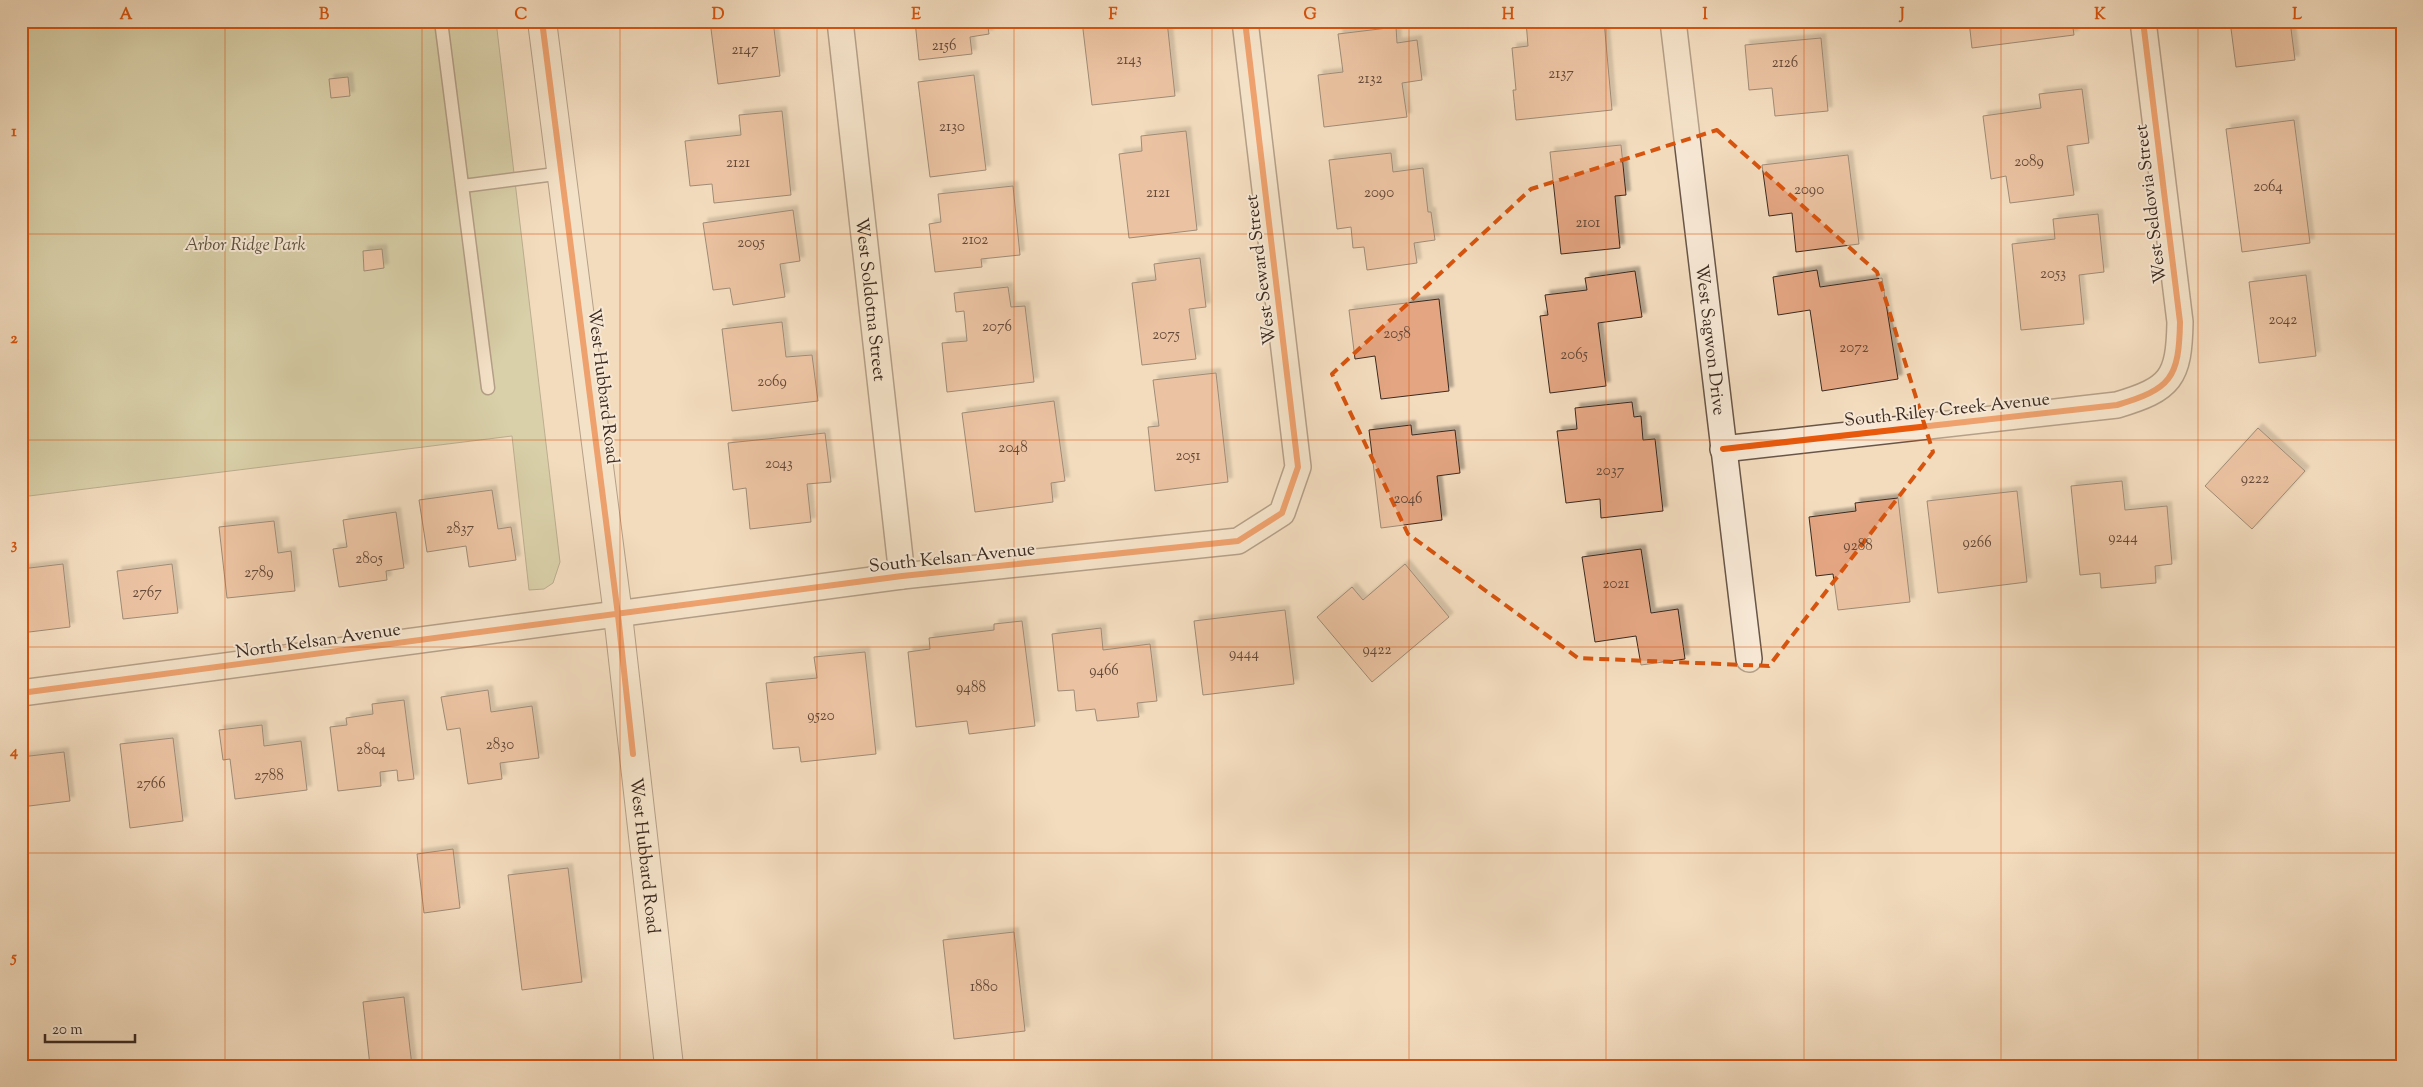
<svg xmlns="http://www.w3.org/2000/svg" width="2423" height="1087" font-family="'Sorts Mill Goudy',serif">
<defs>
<filter id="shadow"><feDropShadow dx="4.5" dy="-4.5" stdDeviation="1" flood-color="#0004"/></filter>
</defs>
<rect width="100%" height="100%" fill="#f3dcbe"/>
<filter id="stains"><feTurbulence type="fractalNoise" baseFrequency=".004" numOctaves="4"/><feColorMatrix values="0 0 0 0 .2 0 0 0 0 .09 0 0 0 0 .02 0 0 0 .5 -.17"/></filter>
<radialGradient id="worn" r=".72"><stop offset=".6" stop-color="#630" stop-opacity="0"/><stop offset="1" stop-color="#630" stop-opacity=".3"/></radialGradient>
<path fill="#bbc091" stroke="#7b7558" d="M21,21h475l64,541 -7,21 -9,6 -15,1 -17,-154 -491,61z"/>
<path fill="#e3a582" stroke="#3b2a20" filter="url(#shadow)" d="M710,21h63l7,55 -62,8z
M915,21h72l2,13 -19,3 2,17 -53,6z
M1082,21h85l8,75 -83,9z
M1526,21h78l8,89 -96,10 -3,-30h3l-4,-42 16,-2z
M1969,21h103l2,14 -102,13z
M2230,21h60l5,39 -59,7z
M1396,27l1,16 20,-3 5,40 -20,3 5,34 -83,10 -6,-52 25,-3 -5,-38z
M1821,38l7,73 -53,5 -3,-28 -23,2 -4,-45z
M974,75l12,95 -56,7 -12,-95z
M348,77l2,19 -19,2 -2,-19z
M2082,89l7,54 -22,3 7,49 -64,8 -4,-27 -15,3 -8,-63 58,-8 -2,-14z
M782,111l9,84 -77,8 -2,-19 -22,2 -5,-45 56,-6 -2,-20z
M2294,120l16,123 -68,9 -16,-123z
M1186,131l11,99 -68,8 -10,-84 23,-3 -1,-15z
M1621,145l5,50 -11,1 5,52 -59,6 -11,-102z
M1391,153l2,19 30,-4 5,44h3l4,28 -21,3 3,20 -50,7 -3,-23 -11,1 -2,-21 -14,2 -8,-69z
M1848,155l11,89 -63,8 -4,-39 -23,3 -7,-51z
M1013,186l7,69 -39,4 1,8 -47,5 -6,-48 12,-2 -3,-28z
M793,210l7,51 -20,3 5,33 -52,8 -3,-17 -17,2 -10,-67z
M2098,214l6,58 -25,3 5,49 -63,6 -9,-86 43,-5 -2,-20z
M382,249l2,19 -20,3 -1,-20z
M1200,258l6,49 -17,2 7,50 -54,6 -10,-82 24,-3 -2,-16z
M1817,270l3,17 62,-9 16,101 -76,12 -12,-81 -32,5 -5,-38z
M1635,271l7,46 -44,6 8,63 -56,7 -10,-77 8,-1 -3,-20 42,-5 -2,-12z
M2306,275l10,81 -57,7 -10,-81z
M1008,287l3,20 14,-1 9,76 -87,10 -5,-49 25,-2 -3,-30 -8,1 -2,-19z
M1439,299l10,92 -68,8 -6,-43 -20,3 -6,-49z
M782,322l4,35 26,-2 6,46 -86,10 -10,-82z
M1216,373l12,109 -73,9 -7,-64 11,-1 -6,-46z
M1054,401l11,80 -14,2 2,19 -78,10 -13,-99z
M1632,402l2,15 7,-1 2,24 12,-1 8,72 -62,7 -1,-19 -34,4 -9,-72 20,-2 -2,-21z
M1411,425l1,10 43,-5 5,43 -23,3 5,44 -61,8 -12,-98z
M2258,428l47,43 -53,58 -47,-43z
M825,433l6,49 -24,2 4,38 -61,7 -4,-41 -13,2 -5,-47z
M2122,481l3,29 42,-4 5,58 -17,2 1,17 -55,5 -1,-15 -20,2 -9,-89z
M492,490l6,39 13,-2 5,33 -47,7 -3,-21 -39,6 -8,-52z
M2017,491l10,91 -89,11 -11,-92z
M1898,498l12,104 -72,8 -5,-36 -17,2 -7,-59 47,-6 -1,-8z
M396,512l8,56 -18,3 1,9 -48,7 -6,-38 14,-2 -4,-27z
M274,521l4,32 13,-2 4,40 -68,7 -8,-71z
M1641,549l10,64 27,-4 7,50 -44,6 -5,-29 -41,6 -13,-85z
M63,564l7,63 -49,6v-64z
M172,564l6,49 -55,6 -6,-48z
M1405,564l44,53 -77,65 -55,-65 35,-30 11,13z
M1285,610l9,74 -91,11 -9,-74z
M1022,621l13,105 -66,8 -2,-13 -51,6 -8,-75 22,-3 -1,-11 65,-8v-6z
M1101,628l2,22 47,-6 7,57 -20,2 2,14 -42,4 -2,-12 -19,2 -2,-21 -16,1 -6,-57z
M865,652l11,102 -75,8 -2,-15 -26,2 -7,-66 51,-5 -3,-21z
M488,690l3,22 41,-6 7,52 -39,5 2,16 -34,5 -8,-56 -13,2 -6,-33z
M404,700l10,79 -16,2 -1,-11 -17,2 1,14 -43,5 -8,-64 17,-2 -1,-7 27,-4 -1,-10z
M262,725l2,21 37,-5 6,49 -72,9 -5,-40 -7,1 -4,-30z
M173,738l10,83 -53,7 -10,-84z
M64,752l6,49 -49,6v-50z
M453,849l7,59 -36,5 -7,-59z
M568,868l14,114 -60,8 -14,-115z
M1014,932l11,99 -71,8 -11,-99z
M404,997l8,69h-42l-7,-64z"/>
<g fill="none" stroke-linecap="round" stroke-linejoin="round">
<defs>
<path id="service" d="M441,21l47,367
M463,186l100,-13"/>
<g id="minor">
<path id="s1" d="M840,21l62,555"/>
<path id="s2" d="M1673,21l76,638"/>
<path d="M1723,449l394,-44c54,-16 62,-27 63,-83l-37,-301"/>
<path d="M21,693l881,-117 336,-35 44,-28 16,-46 -53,-446"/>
</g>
<g id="tertiary">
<path id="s3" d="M542,21l76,594 51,451"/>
</g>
</defs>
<use href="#service" stroke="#695648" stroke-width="15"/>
<use href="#minor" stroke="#695648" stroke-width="28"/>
<use href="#tertiary" stroke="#695648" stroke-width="30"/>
<use href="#service" stroke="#f7e8d5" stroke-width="12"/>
<use href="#minor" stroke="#f7e8d5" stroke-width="25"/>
<use href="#tertiary" stroke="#f7e8d5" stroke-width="28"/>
<defs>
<path id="cycleway" d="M542,21l76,594 15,139
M1723,449l394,-44c54,-16 62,-27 63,-83l-37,-301
M21,693l881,-117 336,-35 44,-28 16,-46 -53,-446"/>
</defs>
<use href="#cycleway" stroke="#f7e8d5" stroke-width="9"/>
<use href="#cycleway" stroke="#e8590c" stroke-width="6"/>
</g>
<path d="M0 0H2423V1087H0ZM1717,130l160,142 56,180 -164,214 -191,-8 -170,-124 -76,-160 199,-185z" fill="#f3dcbe" fill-opacity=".55" fill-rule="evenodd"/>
<path fill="none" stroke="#d7540e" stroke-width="4" stroke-dasharray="10 6" stroke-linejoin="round" d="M1717,130l160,142 56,180 -164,214 -191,-8 -170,-124 -76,-160 199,-185z"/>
<path fill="none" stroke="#d7540e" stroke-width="1" stroke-opacity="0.55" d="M225,21v1045M422,21v1045M620,21v1045M817,21v1045M1014,21v1045M1212,21v1045M1409,21v1045M1606,21v1045M1804,21v1045M2001,21v1045M2198,21v1045M21,234h2381M21,440h2381M21,647h2381M21,853h2381"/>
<g text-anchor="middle" stroke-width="4" stroke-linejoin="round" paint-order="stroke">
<g font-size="15" fill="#654938">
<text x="944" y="50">2156</text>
<text x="745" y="54">2147</text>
<text x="1129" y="64">2143</text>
<text x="1785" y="67">2126</text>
<text x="1561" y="78">2137</text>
<text x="1370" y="83">2132</text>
<text x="952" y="131">2130</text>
<text x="2029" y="166">2089</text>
<text x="738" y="167">2121</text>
<text x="2268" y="191">2064</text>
<text x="1809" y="194">2090</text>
<text x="1158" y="197">2121</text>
<text x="1379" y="197">2090</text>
<text x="1588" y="227">2101</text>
<text x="975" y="244">2102</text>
<text x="751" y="247">2095</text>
<text x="2053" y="278">2053</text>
<text x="2283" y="324">2042</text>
<text x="997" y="331">2076</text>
<text x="1397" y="338">2058</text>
<text x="1166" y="339">2075</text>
<text x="1854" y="352">2072</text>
<text x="1574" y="359">2065</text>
<text x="772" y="386">2069</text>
<text x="1013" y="452">2048</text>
<text x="1188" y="460">2051</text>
<text x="779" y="468">2043</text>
<text x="1610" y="475">2037</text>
<text x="2255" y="483">9222</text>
<text x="1408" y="503">2046</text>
<text x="460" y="533">2837</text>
<text x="2123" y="542">9244</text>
<text x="1977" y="547">9266</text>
<text x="1858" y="550">9288</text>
<text x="369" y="563">2805</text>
<text x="259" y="577">2789</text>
<text x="1616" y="588">2021</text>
<text x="147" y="597">2767</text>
<text x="1377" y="654">9422</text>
<text x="1244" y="658">9444</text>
<text x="1104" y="675">9466</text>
<text x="971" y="692">9488</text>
<text x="821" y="720">9520</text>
<text x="500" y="749">2830</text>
<text x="371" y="754">2804</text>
<text x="269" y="780">2788</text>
<text x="151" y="788">2766</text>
<text x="984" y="991">1880</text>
</g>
<g font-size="18" fill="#3b2a20" stroke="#f7e8d5">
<text transform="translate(2150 204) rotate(-97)" y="6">West Seldovia Street</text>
<text transform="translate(1260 270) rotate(-97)" y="6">West Seward Street</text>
<text dy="6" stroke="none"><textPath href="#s1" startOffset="280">West Soldotna Street</textPath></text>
<text dy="6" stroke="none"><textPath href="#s2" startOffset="321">West Sagwon Drive</textPath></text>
<text transform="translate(604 386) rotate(83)" y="6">West Hubbard Road</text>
<text transform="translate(1947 409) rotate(-6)" y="6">South Riley Creek Avenue</text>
<text transform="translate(952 557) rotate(-6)" y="6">South Kelsan Avenue</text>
<text transform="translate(318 640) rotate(-8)" y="6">North Kelsan Avenue</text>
<text dy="6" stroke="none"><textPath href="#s3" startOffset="841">West Hubbard Road</textPath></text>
</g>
<g font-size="18" font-style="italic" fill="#5b503c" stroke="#f7e8d5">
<text x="245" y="250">Arbor Ridge Park</text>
</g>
</g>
<rect width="2423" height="1087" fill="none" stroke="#f3dcbe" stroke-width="55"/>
<path d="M45 1034v8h90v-8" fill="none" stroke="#3b2a20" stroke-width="2.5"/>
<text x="52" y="1034" font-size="15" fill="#3b2a20" stroke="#f7e8d5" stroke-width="4" paint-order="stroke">20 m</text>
<rect x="28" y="28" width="2368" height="1032" fill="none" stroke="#d7540e" stroke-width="2"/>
<g font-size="16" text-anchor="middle" font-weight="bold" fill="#d7540e">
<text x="126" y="19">A</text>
<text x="324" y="19">B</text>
<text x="521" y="19">C</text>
<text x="718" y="19">D</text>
<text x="916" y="19">E</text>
<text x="1113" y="19">F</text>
<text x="1310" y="19">G</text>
<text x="1508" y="19">H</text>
<text x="1705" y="19">I</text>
<text x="1902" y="19">J</text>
<text x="2100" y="19">K</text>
<text x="2297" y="19">L</text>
<text x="14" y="136">1</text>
<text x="14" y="343">2</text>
<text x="14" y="549">3</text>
<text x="14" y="756">4</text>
<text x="14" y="962">5</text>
</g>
<rect width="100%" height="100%" filter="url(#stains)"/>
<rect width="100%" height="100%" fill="url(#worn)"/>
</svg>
